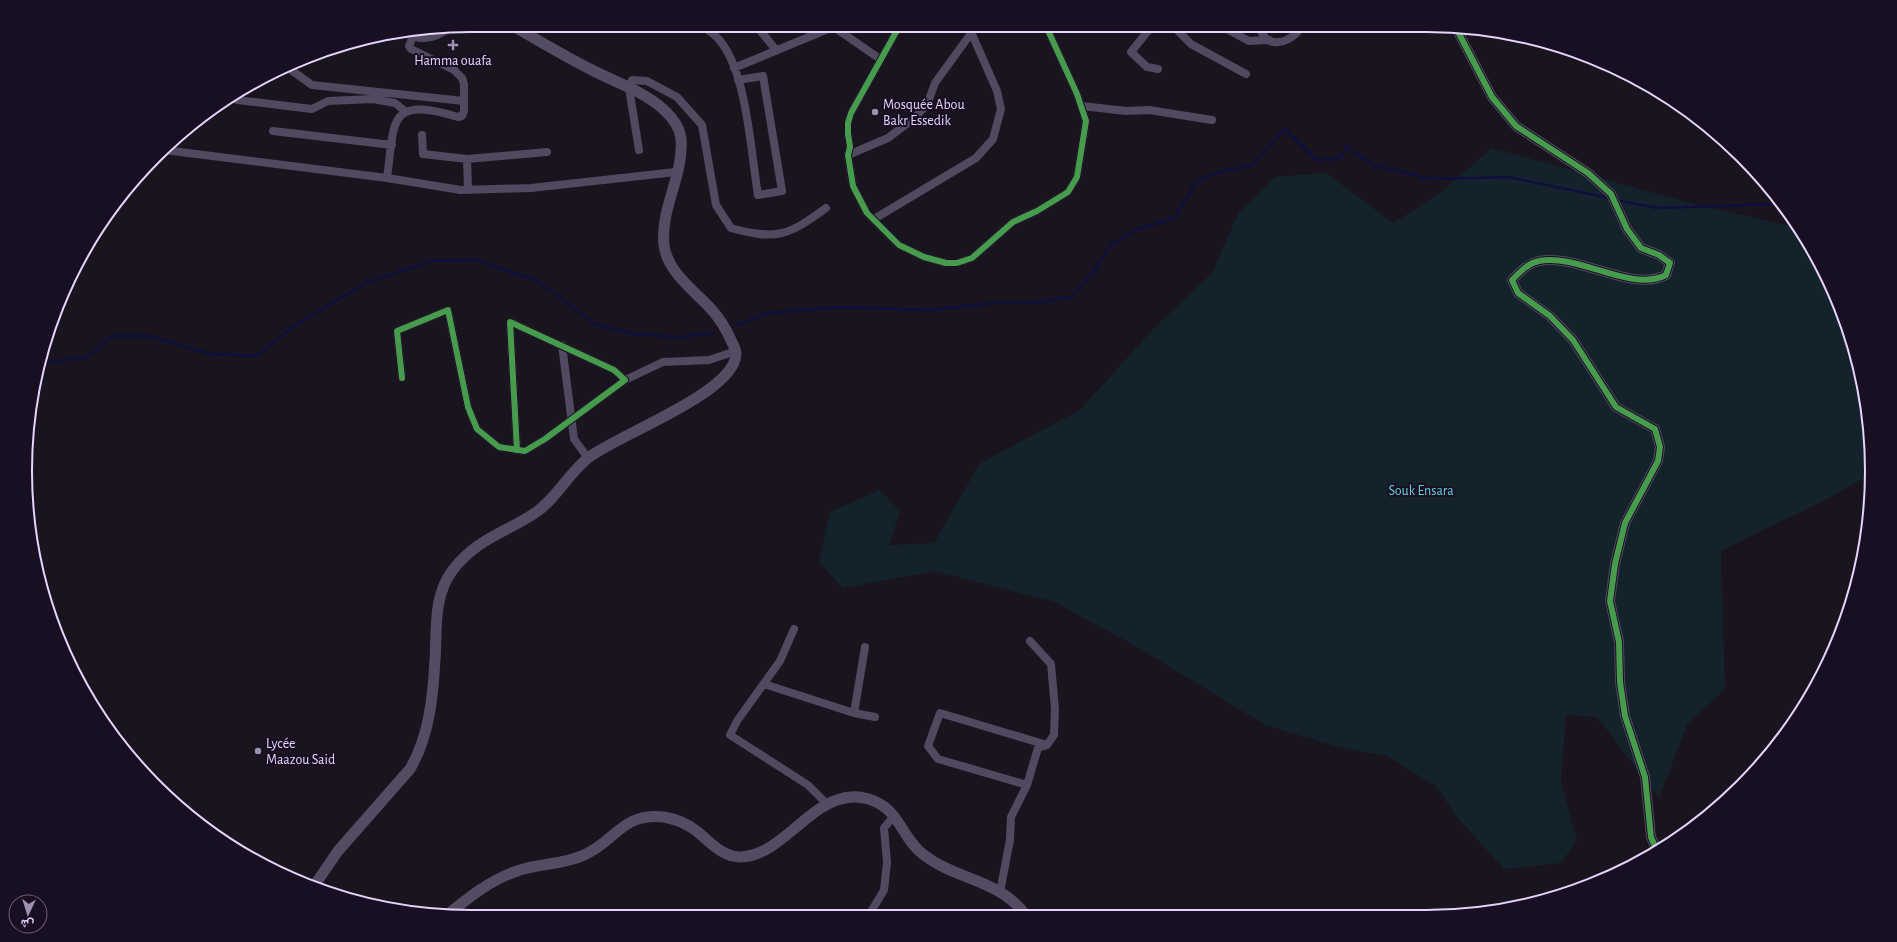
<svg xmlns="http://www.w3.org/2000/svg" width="1897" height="942" font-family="'Alegreya Sans',Vazirmatn,sans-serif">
<rect width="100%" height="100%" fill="#19141e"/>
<path fill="#14232b" d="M1492,148l191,53 115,27 14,20 36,79 20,86 2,62 -45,25 -104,51 4,138 -38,36 -28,73 -62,-81 -31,-2 -5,68 16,57 -16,23 -57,6 -49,-54 -18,-28 -50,-31 -48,-9 -74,-22 -126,-77 -85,-46 -119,-31 -92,17 -24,-26 11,-50 50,-22 20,21 -11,34 45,-2 46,-80 100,-53 73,-81 59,-56 26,-59 37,-37 51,-4 67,50 47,-30z"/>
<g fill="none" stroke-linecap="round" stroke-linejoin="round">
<path stroke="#0e0f3c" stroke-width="2.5" d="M1616,200l41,8 124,-4
M736,325l33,-12 69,-6 92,3 66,-7h39l36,-6 21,-23 19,-29 25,-15 39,-12 21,-36 12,-6 45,-12 32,-35 32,31 23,-1 7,-13 26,19 58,14 77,-2 101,21
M40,363l47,-6 25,-21h37l62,18 45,2 39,-31 73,-43 63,-21 45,-1 63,22 56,42 39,10 43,3 37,-4"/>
<path stroke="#51495f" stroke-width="8" d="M699,25c8,4 16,9 22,17 26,33 30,111 37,153l24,-4 -19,-115 -25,4
M752,25l7,4 17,21
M831,25l49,34
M900,25l-49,88 -3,10v11l2,13 -2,8 5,31 14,27 32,32 25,12 22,6h11l15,-5 41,-36 24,-11 31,-19 9,-15 9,-56 -9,-27 -31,-68
M1152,26l-21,26 16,15 11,2
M1173,26l18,18 55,30
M1221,26l28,15 20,-1
M1259,26c1,2 2,6 4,9 10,15 33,4 38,-9
M404,32c17,10 32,7 46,-5
M287,67l25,18 152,16
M734,68l99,-41
M237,100l75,9 16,-8 45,-2 22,4 10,8
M1082,106l44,5 23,-1 63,10
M273,131l119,14
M422,135l1,19 44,5 80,-7
M164,150l223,28 74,12 70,-2 145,-16
M639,150l-10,-62 3,-8 15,1 30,16 25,28 14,80 15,23c46,13 58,7 95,-20
M848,155l40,-17 25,-19 14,-14 8,-22 42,-58
M467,159l1,31
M387,178c8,-58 0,-82 71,-61l4,-1 2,-5v-27l-2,-6 -8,-8 -43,-21 -2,-3 4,-10
M874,219l102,-61 17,-19 8,-30 -4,-18 -29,-66
M562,345l12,94 14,19
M402,378l-5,-47 51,-21 20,97 9,22 22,18 26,4 20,-12 80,-59 -11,-10 -104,-48 7,128
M625,380l38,-18 46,-2 27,-9
M794,629l-14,32 -43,60 -7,14 78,50 19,19
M764,684l90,29 21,4
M854,713l11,-66
M1027,785l-89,-26 -10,-13 12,-33 107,32
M1000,892l10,-52 1,-23 16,-32 11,-37 9,-3 7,-10 1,-26 -4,-45 -21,-23
M869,915l15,-25 3,-28 -3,-34 10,-12"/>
<path stroke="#51495f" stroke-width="10" d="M1455,26l37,71 24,29 72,47 23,21 16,35 14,19 18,7 11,8 -4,12c-35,18 -88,-22 -127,-14 -11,2 -19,11 -27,19l6,13 32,23 23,24 43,67 39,22 5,18 -2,14 -33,62 -10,41 -5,37 9,41 1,40 5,34 20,61 6,60 5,12"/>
<path stroke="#554c64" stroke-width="11" d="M314,886l24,-35 72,-82c19,-32 23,-72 25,-109 2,-30 -2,-63 17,-89 24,-32 53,-38 83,-58 20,-13 34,-40 53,-55 29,-23 147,-65 148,-104 0,-5 -3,-9 -5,-14 -5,-11 -11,-21 -19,-30 -17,-19 -45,-38 -48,-65 -4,-36 20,-70 17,-106 -1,-11 -9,-22 -18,-30 -20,-18 -48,-27 -71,-39 -28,-14 -54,-30 -81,-45
M446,916c22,-18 44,-36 71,-45 22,-8 46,-6 67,-16 31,-13 38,-43 80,-38 11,2 22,6 31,13 15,11 26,27 46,27 36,-1 63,-46 96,-57 14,-5 29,-4 43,4 20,11 25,38 44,51 32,25 74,24 101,59"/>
<defs>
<path id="cycleway" d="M900,25l-49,88 -3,10v11l2,13 -2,8 5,31 14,27 32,32 25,12 22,6h11l15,-5 41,-36 24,-11 31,-19 9,-15 9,-56 -9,-27 -31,-68
M1455,26l37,71 24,29 72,47 23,21 16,35 14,19 18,7 11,8 -4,12c-35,18 -88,-22 -127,-14 -11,2 -19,11 -27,19l6,13 32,23 23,24 43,67 39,22 5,18 -2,14 -33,62 -10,41 -5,37 9,41 1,40 5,34 20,61 6,60 5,12
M402,378l-5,-47 51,-21 20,97 9,22 22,18 26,4 20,-12 80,-59 -11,-10 -104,-48 7,128"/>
</defs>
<use href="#cycleway" stroke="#190f23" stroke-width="8"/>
<use href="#cycleway" stroke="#469c4c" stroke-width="6"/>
</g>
<g fill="#9e91af" stroke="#190f23" stroke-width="1.5">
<path d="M451 39h4v4h4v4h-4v4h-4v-4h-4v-4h4z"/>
<circle cx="875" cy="112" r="4"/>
<circle cx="258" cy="751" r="4"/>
</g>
<g text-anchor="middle" stroke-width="4" stroke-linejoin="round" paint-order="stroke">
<g font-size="14" fill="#e6d4fd" stroke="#190f23" text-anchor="start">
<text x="453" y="65" text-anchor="middle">Hamma ouafa</text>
<text x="883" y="109">Mosquée Abou<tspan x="883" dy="16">Bakr Essedik</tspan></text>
<text x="266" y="748">Lycée<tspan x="266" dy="16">Maazou Said</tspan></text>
</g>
<g font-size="14" fill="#64ced9" stroke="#190f23">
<text x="1421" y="495">Souk Ensara</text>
</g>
</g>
<path d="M0 0H1897V942H0ZM471 32H1426A439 439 0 0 1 1865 471V471A439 439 0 0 1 1426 910H471A439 439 0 0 1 32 471V471A439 439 0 0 1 471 32Z" fill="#190f23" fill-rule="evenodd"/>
<path fill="none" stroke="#e6d4fd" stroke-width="2" d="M471 32H1426A439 439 0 0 1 1865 471V471A439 439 0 0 1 1426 910H471A439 439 0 0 1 32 471V471A439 439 0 0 1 471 32Z"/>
<g transform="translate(28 914) rotate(184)"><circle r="19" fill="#190f23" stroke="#6b5e7a"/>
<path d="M0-3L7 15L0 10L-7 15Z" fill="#9e91af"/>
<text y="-6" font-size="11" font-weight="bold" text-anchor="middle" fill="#e6d4fd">ش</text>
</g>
</svg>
